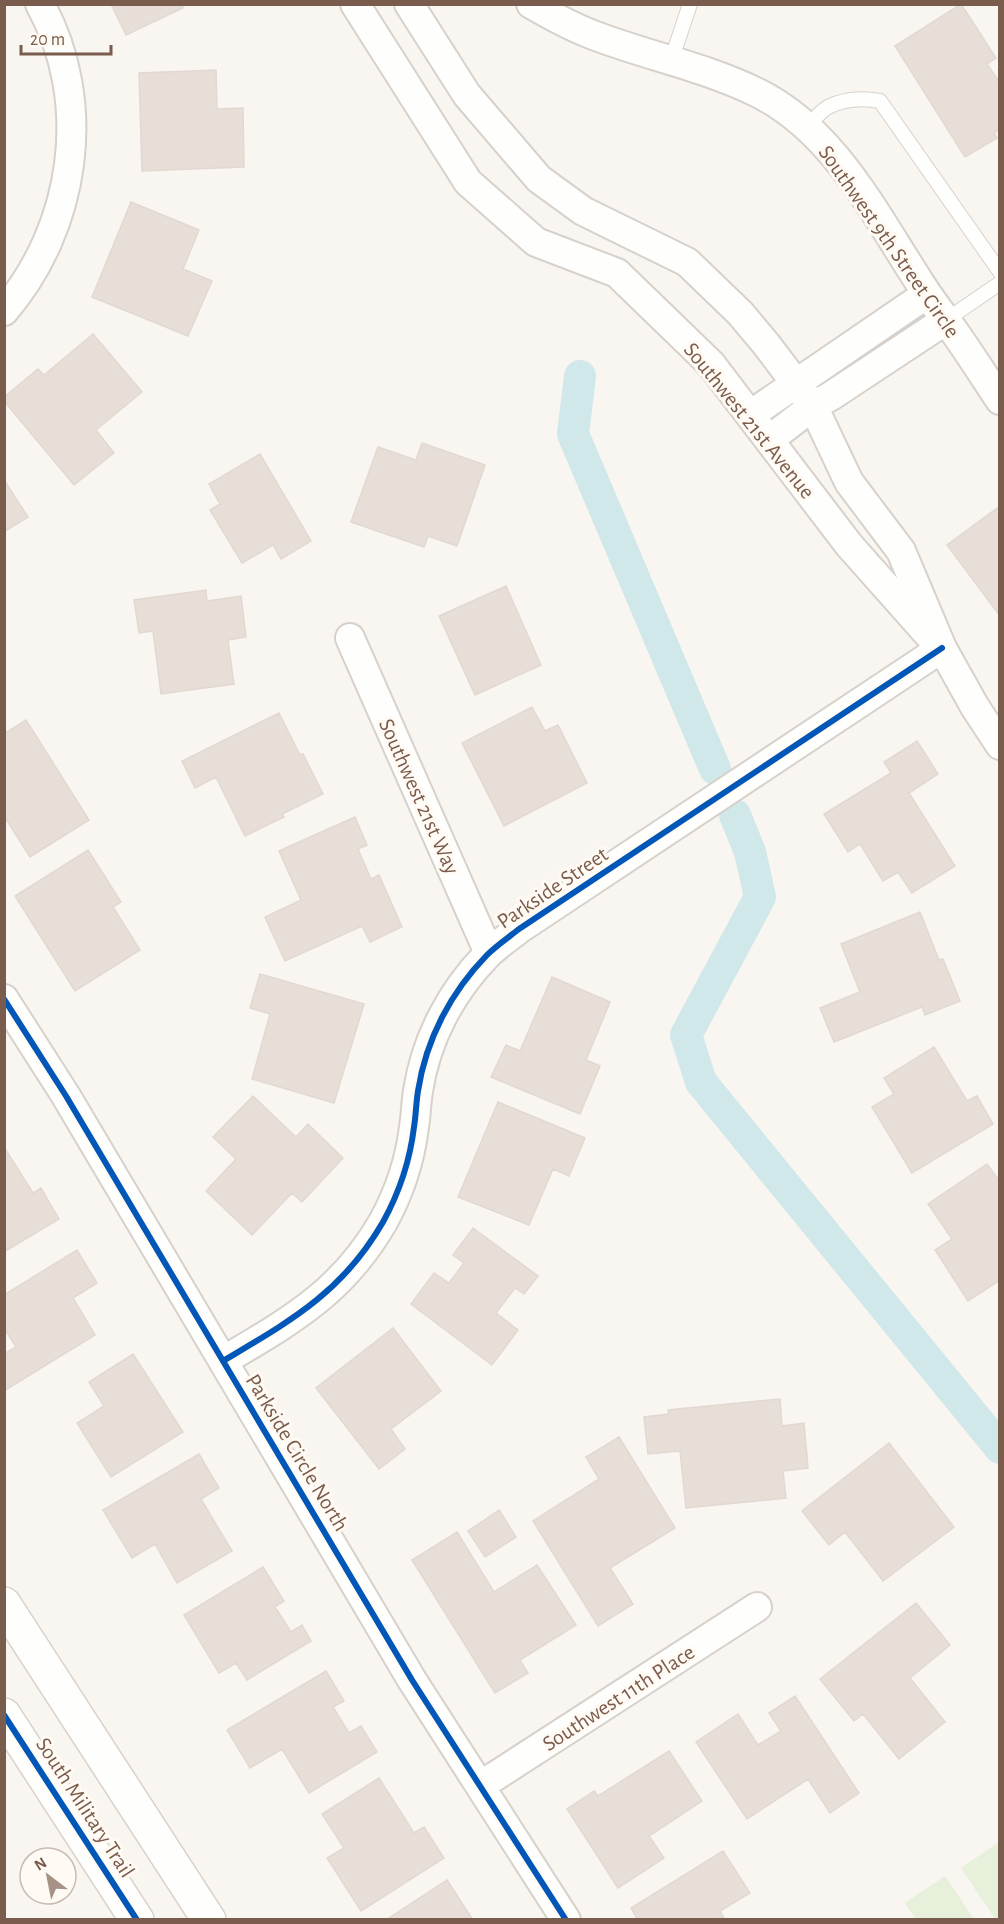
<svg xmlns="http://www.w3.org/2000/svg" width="1004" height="1924" font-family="'Alegreya Sans',sans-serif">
<rect width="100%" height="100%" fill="#f9f5f0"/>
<path fill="#e7f0db" d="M999,1842v77h-4l-34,-51z
M945,1876l29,43h-58l-11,-16z"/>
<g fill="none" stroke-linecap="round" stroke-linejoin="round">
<path stroke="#d0e8ea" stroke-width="32" d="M580,376l-7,58 142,335
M735,815l15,37 10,45 -74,138 15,47 299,366"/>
</g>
<path fill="#e6ded7" stroke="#e2d8d2" stroke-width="1.5" d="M111,4h70l2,4 -57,27z
M961,4l35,54 -9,6 13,19v46l-6,4 3,5 -32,19 -70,-111z
M216,70l1,39 26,-1 1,59 -102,4 -3,-98z
M131,202l68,28 -16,39 29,12 -24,55 -96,-39z
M93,334l49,58 -46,38 18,23 -40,32 -70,-84v-4l34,-28 6,6z
M422,443l63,22 -28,81 -29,-10 -4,11 -73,-25 27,-75 38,13z
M260,454l51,87 -30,18 -8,-14 -31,18 -32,-53 10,-6 -11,-20z
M4,480l24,37 -24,15z
M1000,506v110l-53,-71z
M506,586l35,79 -66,30 -36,-79z
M206,590l1,11 34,-5 5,41 -18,3 6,44 -73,10 -8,-63 -14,2 -5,-33z
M532,707l13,24 13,-6 29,58 -83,43 -42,-83z
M279,713l21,42 3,-1 20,40 -41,20 2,3 -39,19 -29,-59 -21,11 -13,-27z
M26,720l63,100 -59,37 -26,-41v-82z
M917,741l21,33 -29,19 46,73 -43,27 -14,-21 -15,9 -23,-37 -12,8 -24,-38 67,-41 -7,-11z
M355,817l12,28 -9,4 13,30 8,-4 23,52 -32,15 -8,-16 -77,35 -20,-44 36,-17 -22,-49z
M88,850l33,52 -8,5 27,43 -65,41 -60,-95z
M920,912l19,48 4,-1 17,42 -35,14 -3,-8 -88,35 -14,-34 40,-16 -19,-48z
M260,974l104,30 -30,99 -82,-24 18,-65 -20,-6z
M552,977l58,25 -24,58 14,6 -20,48 -89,-37 15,-32 14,6z
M934,1047l33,54 10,-5 16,28 -81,49 -40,-66 22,-13 -10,-16z
M253,1096l43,41 12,-13 35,34 -41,44 -10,-9 -40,42 -46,-44 30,-32 -23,-22z
M498,1102l87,36 -16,38 -16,-7 -24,56 -71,-28z
M4,1147l29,46 8,-5 18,31 -55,33z
M987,1164l13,18v98l-32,21 -33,-51 17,-11 -24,-35z
M473,1228l65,48 -14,18 -9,-6 -19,25 22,17 -26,35 -81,-61 23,-31 15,10 15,-20 -11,-8z
M77,1250l20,33 -24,15 22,37 -91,56v-37l12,-7 -12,-19v-33z
M393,1328l48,63 -50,38 14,20 -26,20 -63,-81z
M133,1354l50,78 -72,45 -34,-54 27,-17 -15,-24z
M780,1399l2,27 22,-3 4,45 -25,3 3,27 -100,10 -6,-57 -32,3 -4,-37 25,-3 -1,-4z
M619,1437l56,91 -65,40 23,36 -35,22 -65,-105 66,-42 -13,-22z
M889,1443l65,84 -71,54 -38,-49 -16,13 -27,-34z
M199,1454l20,34 -18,11 31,52 -55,32 -22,-39 -23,14 -29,-48z
M499,1510l17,27 -31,20 -17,-26z
M457,1532l37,60 43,-27 39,60 -56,35 8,13 -33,20 -83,-133z
M263,1567l21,34 -9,6 16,25 11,-7 9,16 -64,39 -11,-17 -17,10 -35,-58z
M916,1603l34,42 -40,33 35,44 -46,37 -36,-45 -9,7 -34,-42z
M326,1671l18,30 -11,6 16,26 12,-7 16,26 -68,41 -27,-44 -32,19 -23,-38z
M795,1696l64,97 -29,20 -22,-34 -61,40 -51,-77 42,-28 20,31 23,-14 -12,-18z
M669,1751l33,50 -53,35 15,22 -46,30 -51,-79 27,-18 4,5z
M379,1778l35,55 10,-6 20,31 -83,53 -34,-53 17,-10 -22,-34z
M723,1851l27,42 -30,18 5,9h-87l-7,-12z
M447,1880l26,40h-87z"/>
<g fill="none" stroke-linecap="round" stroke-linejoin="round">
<defs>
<path id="lane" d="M671,61l19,-57
M807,126c7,-6 14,-15 21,-19 16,-8 35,-9 52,-6l120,171
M946,320l54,-37"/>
<path id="street" d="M355,4l113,178 68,60 81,31 94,91 138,181 79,89
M409,4l58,91 72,84 44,32 104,51 53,51 26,31 47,62 36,76 52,69 41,97 33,59 25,38
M531,4c19,11 37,21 57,29 55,22 115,33 168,59 77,37 119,122 164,191 8,13 17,25 26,37 19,26 36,53 54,80
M4,311c72,-84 90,-209 36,-307
M750,415l177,-121
M769,440l44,-34 18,-10 115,-76
M350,638l139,315
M4,999l62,97 346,584 154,240
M223,1361c67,-40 119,-68 160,-139 16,-29 27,-62 31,-95 2,-12 2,-24 4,-36 8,-52 33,-99 69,-136 10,-10 22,-18 32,-26l423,-281
M480,1786l277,-179"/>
<path id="secondary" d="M4,1604l205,316
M4,1715l133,205"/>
</defs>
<use href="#lane" stroke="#d7d1cb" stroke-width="16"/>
<use href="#street" stroke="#d7d1cb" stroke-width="32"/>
<use href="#secondary" stroke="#d9d2cb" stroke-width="36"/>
<use href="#lane" stroke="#fefefd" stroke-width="14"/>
<use href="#street" stroke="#fefefd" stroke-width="28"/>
<use href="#secondary" stroke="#fefefd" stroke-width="33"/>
<defs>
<path id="cycleway" d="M4,999l62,97 346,584 154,240
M223,1361c67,-40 119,-68 160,-139 16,-29 27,-62 31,-95 2,-12 2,-24 4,-36 8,-52 33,-99 69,-136 10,-10 22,-18 32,-26l423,-281
M4,1715l133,205"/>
</defs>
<use href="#cycleway" stroke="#fffaf3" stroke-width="10"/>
<use href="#cycleway" stroke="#0057b8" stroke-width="6"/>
</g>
<g text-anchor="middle" stroke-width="6" stroke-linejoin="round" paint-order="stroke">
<g font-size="22" fill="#7a5c4d" stroke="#fffaf3">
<text transform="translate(890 241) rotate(55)" y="8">Southwest 9th Street Circle</text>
<text transform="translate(750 420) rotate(51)" y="8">Southwest 21st Avenue</text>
<text transform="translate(420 796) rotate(66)" y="8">Southwest 21st Way</text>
<text transform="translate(552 887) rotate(-34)" y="8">Parkside Street</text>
<text transform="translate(298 1452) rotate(59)" y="8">Parkside Circle North</text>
<text transform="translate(618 1697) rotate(-33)" y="8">Southwest 11th Place</text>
<text transform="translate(86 1807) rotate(57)" y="8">South Military Trail</text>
</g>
</g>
<rect width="1004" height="1924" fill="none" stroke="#7a5c4d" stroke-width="12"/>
<g transform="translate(48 1876) rotate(328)"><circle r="28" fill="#fffaf3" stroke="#cabbb1" stroke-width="1.5"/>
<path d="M0-4.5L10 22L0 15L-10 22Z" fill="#a69286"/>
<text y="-9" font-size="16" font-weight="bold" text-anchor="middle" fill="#7a5c4d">N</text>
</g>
<path d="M21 45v9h90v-9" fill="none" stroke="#7a5c4d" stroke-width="3"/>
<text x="30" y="45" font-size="18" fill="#7a5c4d" stroke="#fffaf3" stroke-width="4.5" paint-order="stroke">20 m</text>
</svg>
